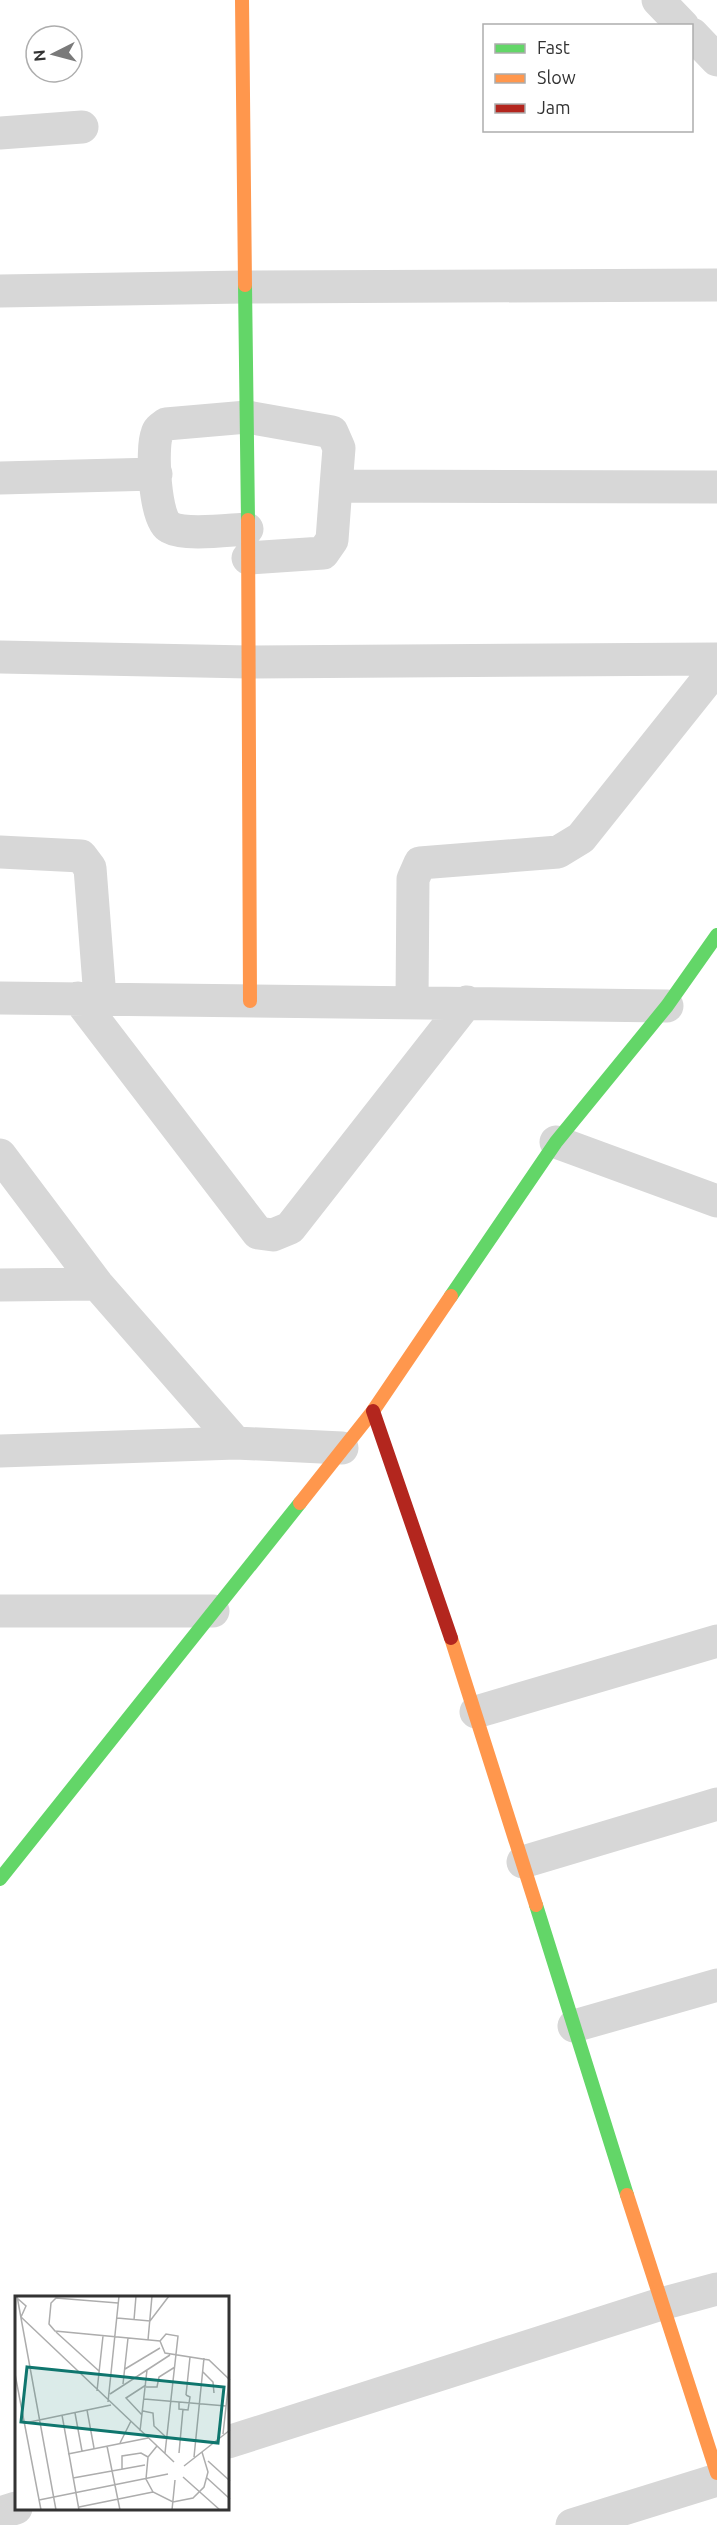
<svg xmlns="http://www.w3.org/2000/svg" width="717" height="2525" font-family="Ubuntu,sans-serif">
<rect width="100%" height="100%" fill="#fff"/>
<g fill="none" stroke-linecap="round" stroke-linejoin="round">
<path stroke="#d7d7d7" stroke-width="33" d="M658,0l25,26
M692,34l25,26
M0,133l82,-6
M0,291l244,-4 473,-2
M0,478l156,-4
M336,486l381,1
M247,529c-20,1 -62,7 -78,-2 -14,-6 -18,-79 -12,-93 1,-5 5,-7 9,-10l81,-7 85,15 7,16 -3,38 -4,54 -9,13 -75,5
M0,657l249,5 468,-3
M0,852l81,4 9,12 10,130
M0,998l667,8
M78,998l180,235 15,2 17,-7 177,-226
M412,1001l1,-122 7,-16 138,-11 23,-14 130,-163 6,-11
M556,1142l161,59
M0,1155l97,129 139,159
M0,1285l97,-1
M0,1451l236,-8 106,5
M0,1611h213
M476,1712l241,-71
M523,1862l194,-58
M574,2026l143,-41
M228,2442l433,-138 56,-15
M0,2513l16,-5
M572,2525l145,-45"/>
<path stroke="#63d668" stroke-width="14" d="M245,285l3,235
M451,1296l105,-154 111,-136 50,-71
M0,1879l300,-376
M536,1905l91,290"/>
<path stroke="#ff974d" stroke-width="14" d="M242,0l3,285
M248,520l2,481
M300,1503l73,-92 78,-115
M451,1638l85,267
M627,2195l90,278"/>
<path stroke="#b3261e" stroke-width="14" d="M373,1411l78,227"/>
</g>
<g transform="translate(15 2296)">
<rect width="214" height="214" fill="#fff"/>
<path fill="none" stroke="#adadad" stroke-width="1.5" d="M2,0l39,214M2,2l9,8 -5,11M103,7l-62,-5 -5,5 -2,21 6,7 105,10M6,21l153,145M102,22l33,3 19,-25M119,24l2,-24M41,36l43,39M133,44l4,-44M145,45l6,-7 12,2 -13,117M145,45l5,12 44,7 21,20M110,73l35,-21M188,76l10,10 1,11M0,78l26,136M108,88l5,-46M131,91h11l2,-10 16,-10M82,95l6,-55M95,98l60,-39M171,99l4,-38M129,103l82,7M93,106l11,-106M164,106v7l9,1 2,-13 -4,-2M72,114l7,38M128,115l10,2 1,13 13,12M60,117l7,38M47,119l17,95M127,119l-16,-17 20,-13M10,127l86,-18M125,135l7,-61M208,138l6,-55M105,147l11,-22M92,150l13,64M142,150l-9,11 -2,22 7,13 20,10 20,-4 11,-11 4,-15 -6,-20M164,157l4,-44M53,158l80,-16M179,161l10,-99M193,165l22,20M169,170l46,-36M107,173v-13l19,-3 7,4M168,181l37,33M58,182l72,-13M192,182l23,21M24,204l129,-26M64,211l74,-15M157,214l3,-30"/>
<path fill="#0f766e" fill-opacity="0.15" stroke="#0f766e" stroke-width="3" d="M12,71l197,20 -6,56 -197,-21z"/>
<rect width="214" height="214" fill="none" stroke="#333" stroke-width="3"/>
</g>
<rect x="483" y="24" width="210" height="108" fill="#ffffff" stroke="#adadad" stroke-width="1.5"/>
<rect x="495" y="44" width="30" height="9" fill="#63d668" stroke="#adadad" stroke-width="1.5"/>
<text x="537" y="54" font-size="18" fill="#333333">Fast</text>
<rect x="495" y="74" width="30" height="9" fill="#ff974d" stroke="#adadad" stroke-width="1.5"/>
<text x="537" y="84" font-size="18" fill="#333333">Slow</text>
<rect x="495" y="104" width="30" height="9" fill="#b3261e" stroke="#adadad" stroke-width="1.5"/>
<text x="537" y="114" font-size="18" fill="#333333">Jam</text>
<g transform="translate(54 54) rotate(264)"><circle r="28" fill="#ffffff" stroke="#adadad" stroke-width="1.5"/>
<path d="M0-4.5L10 22L0 15L-10 22Z" fill="#7a7a7a"/>
<text y="-9" font-size="16" font-weight="bold" text-anchor="middle" fill="#333333">N</text>
</g>
</svg>
